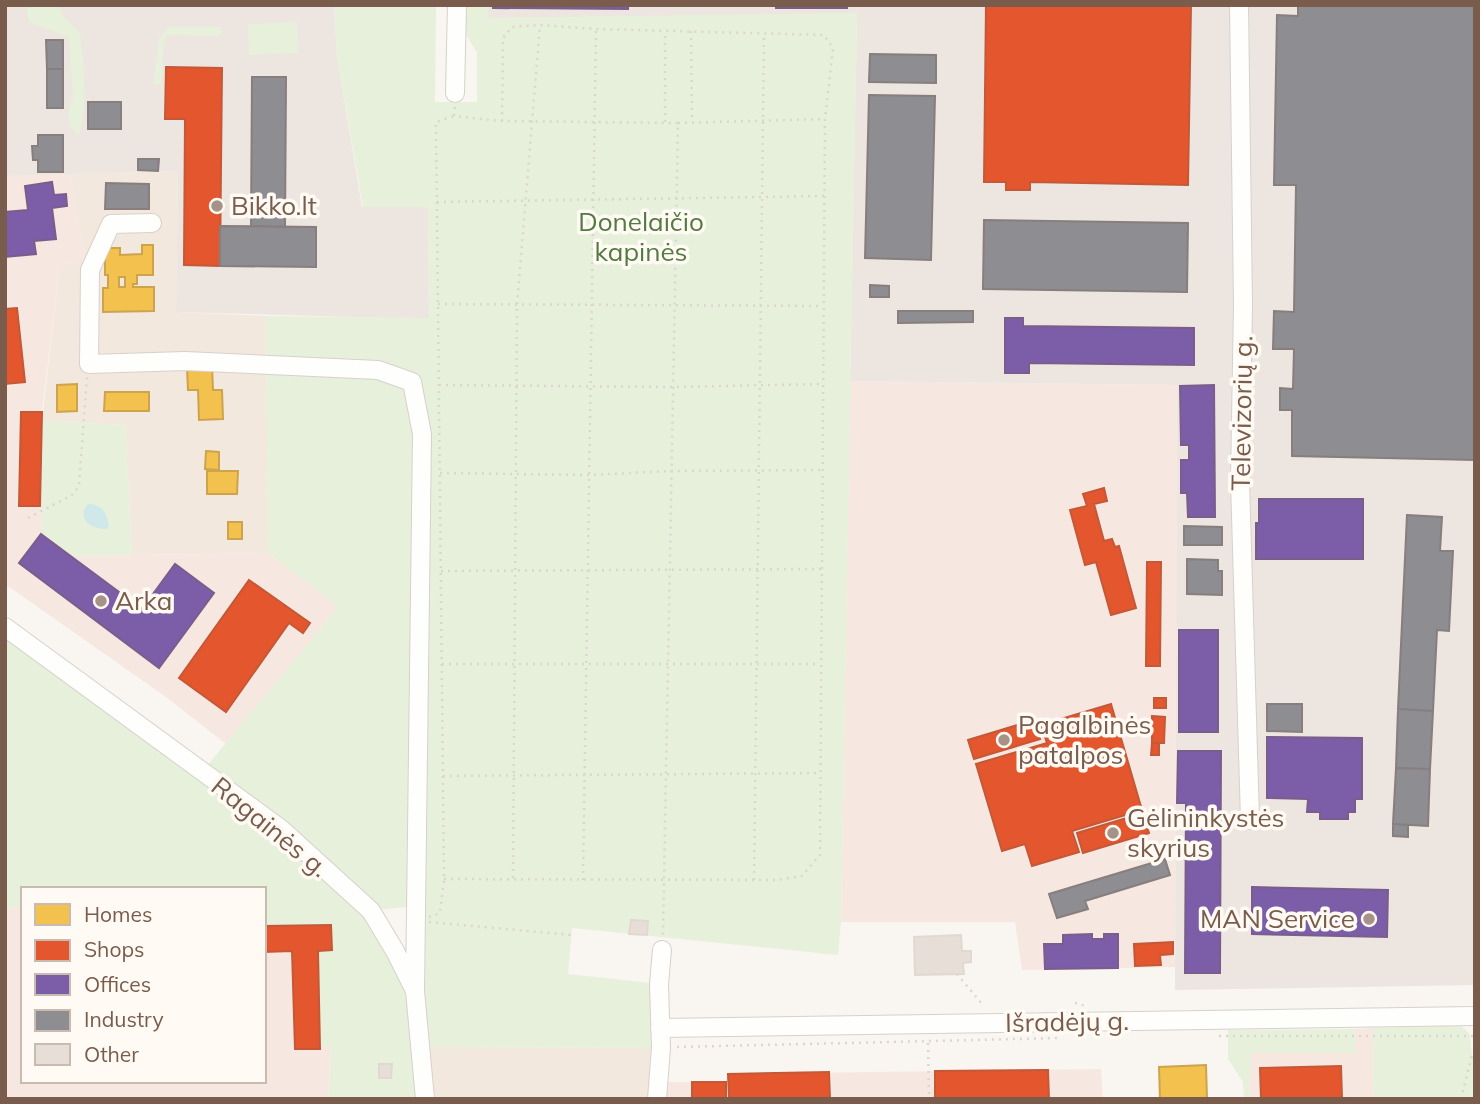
<svg xmlns="http://www.w3.org/2000/svg" width="1480" height="1104" font-family="Mulish,sans-serif">
<rect width="100%" height="100%" fill="#f9f5f0"/>
<path fill="#f2e8de" d="M178,171l-2,141 90,4 2,237 -136,2 -7,-130 -83,-4 18,-156 25,-5 -15,-86z
M422,1047l239,1 -4,51h-232z"/>
<path fill="#f6e8e1" d="M70,174l15,86 -25,5 -18,147 -1,122 30,22 197,-3 70,54 -112,137 -60,-47 -161,-113v-408z
M850,381l327,4 -2,582 -153,3 -7,-48h-174z
M23,907v174h241v-155l67,-1 1,25 -14,1 2,97 11,-4 -3,55h-323v-191z
M1373,1028l1,71h-125l1,-46h106l-2,-24z
M1101,1069l2,30h-446l1,-17h68l2,-8z"/>
<path fill="#ede5e0" d="M5,5h329l3,52 25,150 66,-1 1,113 -253,-7 2,-141 -173,5z
M464,5h1011v980l-300,5 2,-605 -327,-4 7,-367 -379,4z"/>
<path fill="#e7f0db" fill-rule="evenodd" d="M26,5h32l5,11 17,17c4,29 8,73 -1,101l-9,-7 -2,-12 5,-18 -4,-60 -40,-15z
M334,5h102l-1,97h42v-49l-12,-20 -1,-28h24v13l369,-5 -16,909 -3,33 -266,-27 -4,46 91,10 2,64 -239,-1 3,52h-97l3,-54 -11,4 -2,-98 14,-1 -1,-25 -67,1v-37h-241v18l-18,1v-281l197,145 136,-165 -70,-54 -2,-237 163,2 -1,-111h-65l-26,-150zM415,906l-1,83 -43,-78z
M297,22l1,31 -49,2 -1,-31z
M168,27h52l3,5 -5,4 -51,-1 -3,7 -3,42h-8l6,-46z
M42,421l83,4 7,130 -61,1 -30,-22z
M1460,1025l10,9 2,21 3,4v40h-101l-1,-71z
M1354,1029l2,24h-105l-2,46h-5l-1,-17 -15,-23v-29z"/>
<path fill="#d0e8ea" d="M88,504c14,-1 19,10 21,22l-2,3c-15,1 -32,-10 -19,-25z"/>
<path fill="#f2c14e" stroke="#cea34e" stroke-width="2" fill-rule="evenodd" d="M142,245h11v30h-16v9h-4v3h21v24l-51,1v-24h5v-13h-3v-27h15v7l22,-1zM119,277h6v10h-6z
M212,367l1,23h9l1,29 -24,1 -1,-30h-10l-1,-22z
M77,384v27l-20,1v-27z
M105,392h44v19h-45z
M206,451l13,1v18l-14,-1z
M207,471h31l-1,23h-30z
M228,522h14v17h-14z
M1206,1065l1,34h-47l-1,-32z"/>
<path fill="#e4572e" stroke="#c45837" stroke-width="2" d="M986,5h205l-3,180 -158,-3v8h-24v-8h-22z
M166,67l56,1 -2,198 -36,-1 1,-146h-20z
M17,308l8,74 -20,2v-75z
M21,412h21l-2,94h-21z
M1104,488l3,13 -13,3 10,37 8,-2 3,8 4,-1 17,62 -25,7 -15,-53 -11,3 -15,-55 17,-4 -4,-12z
M1147,562h14l-1,104h-14z
M249,580l61,43 -7,10 -14,-10 -63,89 -47,-34z
M1154,698h12v10h-12z
M1111,704l31,106 -70,21 7,21 -47,14 -7,-22 -23,7 -26,-87 71,-21 -6,-18z
M1152,716l13,1 -1,26h-12z
M1034,720l6,19 -66,20 -6,-19z
M1152,743h7v12h-8z
M1143,813l6,20 -66,20 -6,-20z
M331,925l1,25 -14,1 2,98h-25l-3,-98 -28,1v-26z
M1173,942v12l-13,1 1,10 -26,1 -1,-22z
M1341,1066l1,33h-81l-1,-31z
M1048,1070l1,29h-114v-28z
M829,1072l1,27h-101l-1,-25z
M692,1082h34v17h-34z"/>
<path fill="#7b5ea7" stroke="#7b5d8c" stroke-width="2" d="M493,5h135v4l-135,-1z
M776,5h71v3h-71z
M52,182l2,13 12,-1 1,12 -15,2 4,31 -22,2 2,13 -31,3v-45l23,-2 -3,-24z
M1005,318h18v8l171,2v37l-165,-2v10h-24z
M1214,385l1,132h-27l-1,-24h-6v-33h8v-15h-8l-1,-59z
M1259,499h104v60h-107v-36h3z
M41,534l101,75 33,-45 39,29 -55,75 -140,-105z
M1179,630h39v102h-39z
M1267,737l95,1v61h-7v13h-7v7h-28v-7h-13l1,-13 -41,-1z
M1178,751h43l-1,222h-35l1,-170h-9z
M1252,887l136,3 -1,47 -135,-3z
M1092,934v5h12v-5h14v34l-73,1 -1,-25h19v-9z"/>
<path fill="#8d8d92" stroke="#877e7d" stroke-width="2" d="M1298,5h177v455l-183,-4v-46h-12v-22l13,1 1,-40h-21l1,-38 20,1 2,-127h-22l3,-170 21,1z
M46,40h17v29h-16z
M870,54l66,1v28l-67,-1z
M47,69h16v39h-16z
M252,77h34l-1,150 -34,-1z
M869,95l66,1 -4,164 -66,-2z
M88,102h33v27h-33z
M38,135h25v37h-25v-12h-5l-1,-14h6z
M138,159h21l-1,12 -20,-1z
M106,183l43,1v25h-44z
M984,220l204,3 -1,69 -204,-3z
M220,226l96,1v40l-96,-1z
M870,285l19,1v11h-19z
M898,311h75v11l-75,1z
M1407,515l35,2 -2,34h13l-4,80 -12,-1 -4,81 -35,-2z
M1184,526l38,1v18h-38z
M1187,559l31,1v11h4v24l-35,-1z
M1267,704h35v28l-35,-1z
M1398,709l35,2 -3,58 -34,-1z
M1396,768l34,1 -2,57 -35,-2z
M1393,824l15,1v12l-15,-1z
M1165,859l5,16 -85,26 3,8 -31,9 -8,-24z"/>
<path fill="#e6ded7" stroke="#e2d8d2" stroke-width="2" d="M631,920l17,1 -1,14 -18,-1z
M961,935l1,16h9v11l-8,1 1,11 -49,1 -1,-38z
M379,1064h13l-1,14h-12z"/>
<g fill="none" stroke-linecap="round" stroke-linejoin="round">
<defs>
<path id="minor" d="M1239,5l4,300 -3,176 10,339
M455,93l2,-88
M152,223l-41,1 -21,46 -1,94 96,-3 193,9 34,12 10,52 -7,557
M5,627l276,202 90,82 24,40 20,40 10,108
M660,1028l815,-12
M657,1099l4,-51 -2,-64 3,-34"/>
</defs>
<use href="#minor" stroke="#d7d1cb" stroke-width="20"/>
<path stroke="#dcd5d0" stroke-width="2.5" stroke-dasharray="2 5" stroke-linecap="butt" d="M691,31l1,91
M455,107l-1,9 48,5 176,2 -15,813
M665,122v-91
M678,123l147,-4
M437,202l387,-6
M438,304l385,2
M439,385l233,2 151,-3
M440,473l149,2 82,-4 151,-1
M28,518l44,-23 7,-9 8,-109
M441,571l381,-2
M442,664h378
M443,776l378,-3
M513,878l4,-573 23,-280
M444,879l333,1 25,-4 18,-21 5,-736 8,-71 -9,-13 -228,-6 -56,-4 -28,2 -9,11 -1,83
M583,880l13,-851
M754,880l10,-847
M429,917l11,-4 4,-34 -8,-757 18,-6
M429,922l143,13
M957,974l26,31
M1075,1003l11,3
M1219,1036h256
M928,1043l1,56
M677,1047l382,-9
M1461,1099l11,-44 3,-2"/>
<use href="#minor" stroke="#fefefd" stroke-width="18"/>
</g>
<g fill="#a69286" stroke="#fffaf3" stroke-width="2.5">
<circle cx="217" cy="206" r="7"/>
<circle cx="101" cy="601" r="7"/>
<circle cx="1004" cy="740" r="7"/>
<circle cx="1113" cy="833" r="7"/>
<circle cx="1369" cy="919" r="7"/>
</g>
<g text-anchor="middle" stroke-width="7" stroke-linejoin="round" paint-order="stroke">
<g font-size="26" fill="#7a5c4d" stroke="#fffaf3" text-anchor="start">
<text x="231" y="215">Bikko.lt</text>
<text x="115" y="610">Arka</text>
<text x="1018" y="734">Pagalbinės<tspan x="1018" dy="30">patalpos</tspan></text>
<text x="1127" y="827">Gėlininkystės<tspan x="1127" dy="30">skyrius</tspan></text>
<text x="1355" y="928" text-anchor="end">MAN Service</text>
</g>
<g font-size="26" fill="#537a41" stroke="#fffaf3">
<text x="641" y="231">Donelaičio<tspan x="641" dy="30">kapinės</tspan></text>
</g>
<g font-size="26" fill="#7a5c4d" stroke="#fffaf3">
<text transform="translate(1242 413) rotate(-89)" y="9">Televizorių g.</text>
<text transform="translate(270 827) rotate(39)" y="9">Ragainės g.</text>
<text transform="translate(1067 1022) rotate(-1)" y="9">Išradėjų g.</text>
</g>
</g>
<rect width="1480" height="1104" fill="none" stroke="#7a5c4d" stroke-width="14"/>
<rect x="21" y="887" width="245" height="196" fill="#fffaf3" stroke="#cabbb1" stroke-width="2"/>
<rect x="35" y="904" width="35" height="21" fill="#f2c14e" stroke="#cabbb1" stroke-width="2"/>
<text x="84" y="922" font-size="21" fill="#7a5c4d">Homes</text>
<rect x="35" y="940" width="35" height="21" fill="#e4572e" stroke="#cabbb1" stroke-width="2"/>
<text x="84" y="957" font-size="21" fill="#7a5c4d">Shops</text>
<rect x="35" y="974" width="35" height="21" fill="#7b5ea7" stroke="#cabbb1" stroke-width="2"/>
<text x="84" y="992" font-size="21" fill="#7a5c4d">Offices</text>
<rect x="35" y="1010" width="35" height="21" fill="#8d8d92" stroke="#cabbb1" stroke-width="2"/>
<text x="84" y="1027" font-size="21" fill="#7a5c4d">Industry</text>
<rect x="35" y="1044" width="35" height="21" fill="#e6ded7" stroke="#cabbb1" stroke-width="2"/>
<text x="84" y="1062" font-size="21" fill="#7a5c4d">Other</text>
</svg>
